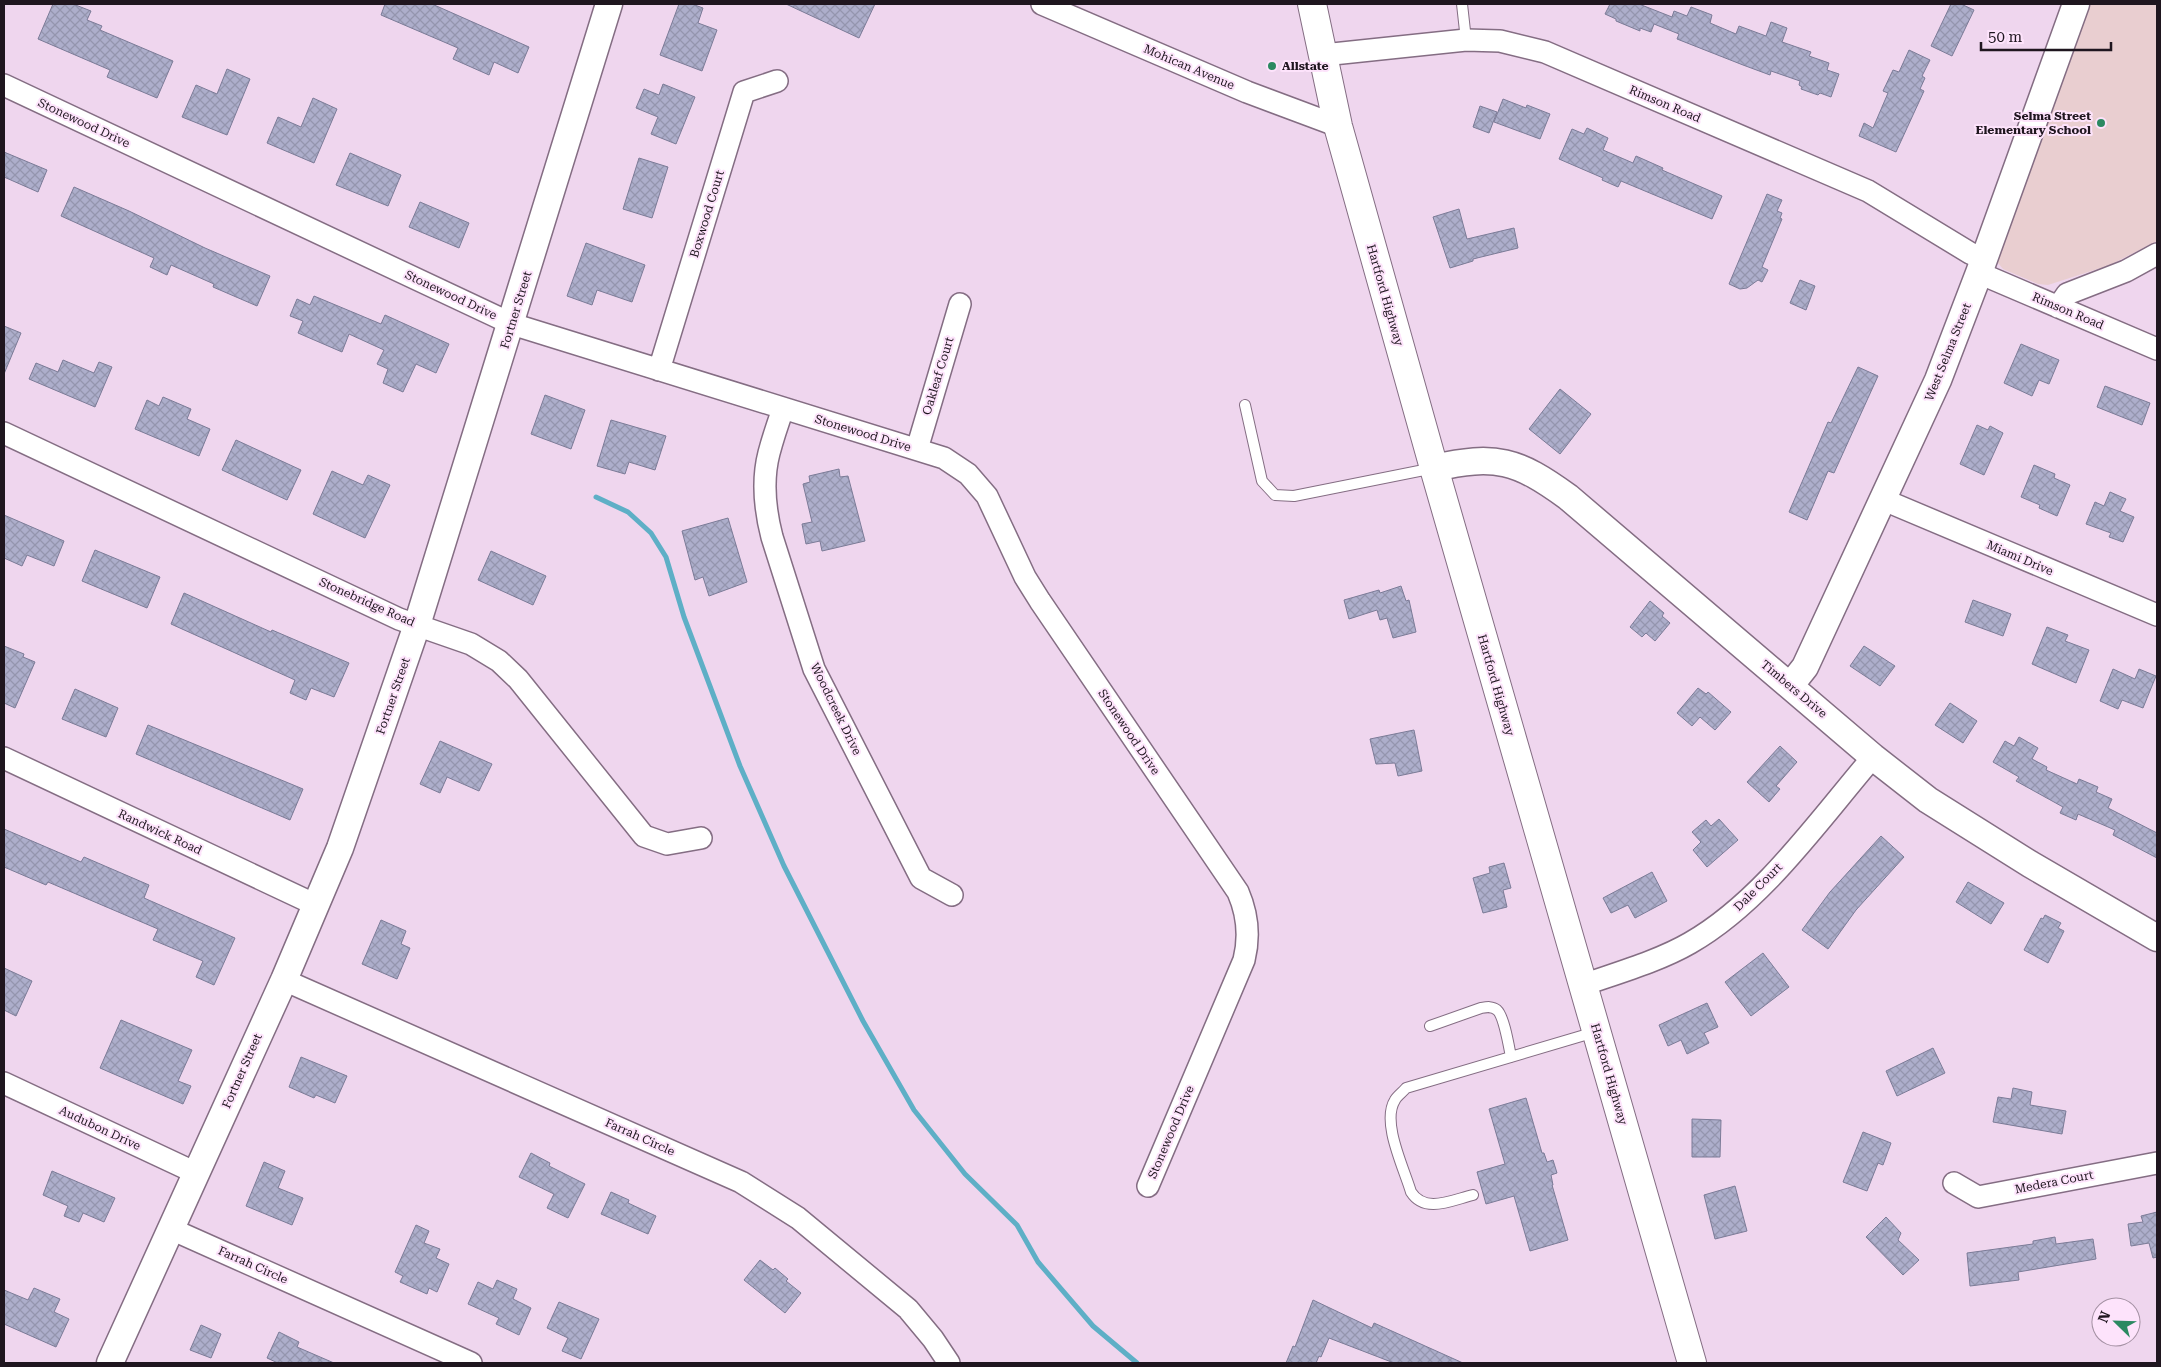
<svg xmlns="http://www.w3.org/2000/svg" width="2161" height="1367" font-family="'Roboto Serif',serif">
<defs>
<pattern id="building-cross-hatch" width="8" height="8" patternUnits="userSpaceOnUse" patternTransform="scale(1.25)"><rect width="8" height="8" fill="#adaecb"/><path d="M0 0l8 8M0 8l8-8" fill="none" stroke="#9495ae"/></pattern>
</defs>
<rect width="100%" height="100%" fill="#efd6ee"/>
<path fill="#e9ced0" d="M2088,4h69v237l-47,24 -62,20 -10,-1 -35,-15 -5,-6 -1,-9z"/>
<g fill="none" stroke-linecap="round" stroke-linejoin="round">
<path stroke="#5eafc6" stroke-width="5" d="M596,497l32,15 23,21 15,24 18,60 56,149 44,100 79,155 51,89 51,64 52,51 21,37 55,64 44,37"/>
</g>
<path fill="url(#building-cross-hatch)" stroke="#7b7b97" d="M53,4h20l18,7 -4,9 15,6 -2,4 73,31 -16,37 -50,-21 3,-7 -72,-31z
M385,4h47l97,43 -11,26 -24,-11 -5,13 -36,-16 5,-11 -77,-33z
M679,4h13l11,4 -5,15 19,7 -15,41 -42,-16z
M786,4h89l-16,34z
M1610,4h29l33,13 2,-6 13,5 4,-9 21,8 -2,8 26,11 3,-8 27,10 5,-14 16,6 -5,14 29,10 -2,4 20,7 -2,7 12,4 -8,23 -11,-4 -2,2 -17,-6 1,-2 -3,-2 1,-4 -29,-10 -1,4 -27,-10 -66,-26 2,-5 -25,-10 -3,8 -11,-4v3l-24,-10v-2l-11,-5z
M1951,4h10l13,6 -22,46 -21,-10z
M1909,50l21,10 -8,16 3,2 -5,11 4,2 -28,61 -37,-16 5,-13 9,5 15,-35 -5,-2 10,-21 6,2z
M227,69l23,10 -23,56 -45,-18 14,-32 21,9z
M663,84l32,13 -19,47 -25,-10 7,-17 -22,-9 8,-19 15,6z
M313,98l24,11 -23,54 -47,-20 11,-26 23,10z
M1503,99l23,9 1,-3 23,9 -10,25 -46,-17z
M1480,106l17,6 -8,21 -16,-6z
M1587,128l21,10 -5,12 30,13 3,-7 27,12 -1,2 60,26 -10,23 -91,-38 -3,6 -16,-7 1,-2 -44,-19 13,-30 12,5z
M4,152l43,18 -9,22 -34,-15z
M350,153l51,22 -13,31 -52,-21z
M639,158l29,9 -16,51 -29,-9z
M74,187l55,24 76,37 65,28 -13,30 -44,-19 1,-3 -43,-19 -4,10 -17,-8 4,-9 -93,-42z
M1767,194l15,6 -5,11 5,2 -2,5 2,1 -20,48 6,3 -6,12 -4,-2 -11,8 -7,1 -11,-5z
M420,202l49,21 -10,25 -50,-21z
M1459,209l8,30 47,-11 4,20 -45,11v2l-23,7 -17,-51z
M586,243l59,22 -13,37 -35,-12 -5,15 -25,-9z
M1800,280l15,6 -9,24 -16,-7z
M314,296l67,28 4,-9 64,29 -13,29 -20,-9 -13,28 -20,-9 5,-14 -11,-5 7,-14 -35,-16 -7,18 -44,-19 5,-12 -13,-5 7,-17 13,6z
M4,326l17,7 -17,41z
M2021,344l38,16 -10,24 -10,-4 -7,16 -28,-13z
M63,360l31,13 5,-11 13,5 -17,40 -66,-28 7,-16 22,9z
M1858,367l20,9 -44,97 -6,-2 -21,49 -18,-8 39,-90 3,1z
M2105,386l45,17 -8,22 -45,-18z
M1560,389l31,25 -31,40 -31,-25z
M545,395l40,15 -14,39 -40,-15z
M163,397l28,12 -4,10 23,10 -11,27 -64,-27 12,-29 12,6z
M611,420l55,16 -11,34 -26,-8 -4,12 -28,-8z
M1977,425l11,5 2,-4 13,7 -19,42 -24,-11z
M236,440l65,30 -14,30 -65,-30z
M2034,465l21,9 -1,4 16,7 -13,31 -18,-8 1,-3 -19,-8z
M839,469l1,8 8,-1 17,65 -43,10 -2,-10 -14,3 -4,-20 10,-2 -9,-38 7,-2 -1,-6z
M332,471l31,14 5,-10 22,10 -25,53 -52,-24z
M2110,492l16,7 -6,12 14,6 -11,25 -14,-5 2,-4 -25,-9 9,-22 9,4z
M4,515l60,26 -10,25 -27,-11 -5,11 -18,-8z
M728,518l19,64 -38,14 -6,-19 -8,3 -13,-49z
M95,550l65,27 -13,31 -65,-27z
M491,551l55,25 -13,29 -55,-25z
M1401,586l5,15 3,-1 7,32 -23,6 -6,-20 -7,2 -3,-10 -28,9 -5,-19 35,-10 1,3z
M184,593l87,39 1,-2 77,33 -15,34 -23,-9 -5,12 -16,-7 5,-13 -124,-56z
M1973,600l38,14 -8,22 -38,-14z
M1650,601l14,12 -2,3 8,7 -15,18 -9,-8 -4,4 -12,-10z
M2047,627l21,8 -3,6 24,9 -13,33 -44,-19z
M4,646l20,8 -1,3 12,5 -20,46 -11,-5z
M1864,646l31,20 -15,20 -30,-20z
M2113,669l22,10 4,-10 17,7 -13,32 -21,-8 -4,9 -18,-8z
M1698,688l8,6 2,-2 23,20 -16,18 -15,-13 -8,9 -15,-13z
M75,689l43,19 -12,29 -44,-18z
M1950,703l27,18 -14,22 -28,-18z
M148,725l155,64 -13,31 -154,-66z
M1414,730l8,41 -24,5 -3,-13 -19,1 -6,-25z
M2019,737l19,11 -6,11 15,8 -1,3 31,14 2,-5 19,8 -2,5 16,7 -4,9 49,25v25l-44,-23 2,-5 -37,-16 -2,6 -16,-7 3,-6 -47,-26 3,-4 -26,-15 12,-21 9,5z
M440,741l52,23 -13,27 -32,-14 -7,16 -20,-9z
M1780,746l17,16 -21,24 4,3 -11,13 -22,-20z
M1719,819l19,21 -31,27 -14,-17 8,-8 -9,-10 14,-12 5,6z
M4,829l77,33 3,-5 65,28 -5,13 91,40 -21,47 -18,-8 7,-16 -50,-21 5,-11 -110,-47 -2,3 -42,-18z
M1881,836l23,21 -48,53 -28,39 -26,-19 28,-38z
M1504,863l7,25 -8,2 4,17 -24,6 -10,-35 17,-5 -1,-6z
M1652,872l15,29 -32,17 -7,-13 -17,8 -8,-15z
M1968,882l36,21 -13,21 -35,-22z
M2045,915l16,8 -3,5 6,3 -16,32 -24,-13 17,-32 2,1z
M381,920l25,11 -5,13 9,4 -13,31 -35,-15z
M1763,953l26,34 -38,29 -26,-34z
M4,968l28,13 -16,35 -12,-6z
M1707,1003l11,24 -14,6 5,10 -22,11 -6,-14 -13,6 -9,-21z
M121,1020l71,30 -14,31 13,5 -8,18 -83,-36z
M1933,1048l12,25 -48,23 -11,-25z
M301,1057l46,19 -12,27 -19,-8 -2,3 -25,-11z
M2013,1088l19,4 -2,13 36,6 -4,23 -69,-12 5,-25 13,2z
M1526,1098l16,55h2l3,9 6,-2 4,13 -6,2 2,10h-1l16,55 -38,11 -16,-55 -28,8 -9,-32 28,-8 -16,-55z
M1692,1119l29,1 -1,37h-28z
M1863,1132l28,11 -8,22 -5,-2 -11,28 -24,-9z
M531,1153l19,10 -1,3 36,18 -17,34 -21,-10 7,-14 -35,-17z
M264,1162l21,9 -7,17 25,10 -11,27 -46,-19z
M52,1171l63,27 -11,24 -21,-9 -4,9 -15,-6 4,-10 -25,-11z
M1735,1186l12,45 -32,8 -11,-44z
M611,1192l18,8 -1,3 28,13 -8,18 -47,-20z
M2157,1212v45l-4,1 -4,-15 -18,3 -3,-22 15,-2 -2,-6z
M1886,1217l15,16 -3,7 21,20 -16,15 -37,-38z
M416,1225l13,6 -5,12 16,6 -4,9 13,6 -12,28 -8,-4 -2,6 -27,-12 3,-6 -8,-4z
M2055,1237l1,7 37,-5 3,20 -78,13 1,8 -49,6 -3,-33 66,-9v-3z
M760,1260l13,10 2,-2 13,11 -2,2 15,12 -16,20 -41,-33z
M497,1280l20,9 -4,10 18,9 -12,27 -23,-11 3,-6 -31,-14 10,-22 15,7z
M34,1288l26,11 -6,13 15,7 -13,28 -52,-23v-34l24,10z
M1313,1300l59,28 2,-5 89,40h-69l-65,-25 -8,19 -2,-1 -3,7h-30l7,-17 2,1z
M559,1302l40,17 -18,40 -19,-8 6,-13 -21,-10z
M201,1325l20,9 -10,24 -21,-8z
M279,1332l20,10 -2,5 37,16h-56l-11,-5z"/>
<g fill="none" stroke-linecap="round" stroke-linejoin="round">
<defs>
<path id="service" d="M1462,4l4,36
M1245,405l17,76 13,14 19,1 140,-28
M1430,1026l51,-18c6,-1 11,-2 16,2 7,6 12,37 14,47
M1473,1195c-21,5 -48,19 -62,-3 -7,-24 -30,-70 -16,-92 2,-4 8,-8 11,-12l189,-56"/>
<path id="minor" d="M1042,4l205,88 91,34
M1323,55l143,-15 34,1 45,11 323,139 102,62 14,6
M4,85l508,239 432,134 24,16 19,22 38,81 15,24 198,291c10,23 12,44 6,68l-96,226
M1979,273l178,76
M2058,307l9,-13 59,-23 31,-17
M659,370l85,-278 33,-11
M783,409c-5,14 -10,29 -14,44 -7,27 -4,57 3,84l42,132 107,209 31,17
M4,433l395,186 72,25 28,17 19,18 126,157 23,8 34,-6
M917,449l43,-145
M1884,500l273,115
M4,758l312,147
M284,980l457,202 57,36 110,91 25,30 16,24
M1583,985c34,-12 76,-24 107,-42 72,-41 129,-123 183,-186
M4,1083l192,90
M1954,1183l24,14 179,-34
M171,1229l300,134"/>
<path id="tertiary" d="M1434,468c62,-14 83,-8 134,29l305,260 55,43 102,64 127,74
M1790,686l15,-19 133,-287 41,-107 97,-269
M110,1363l174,-383 56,-132 77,-223 192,-621"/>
<path id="secondary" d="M1312,4l26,122 96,342 258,895"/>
</defs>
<use href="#service" stroke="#846d83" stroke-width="12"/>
<use href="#minor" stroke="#846d83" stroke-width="24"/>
<use href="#tertiary" stroke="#846d83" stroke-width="29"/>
<use href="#secondary" stroke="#846d83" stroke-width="30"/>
<use href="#service" stroke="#fff" stroke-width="10"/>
<use href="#minor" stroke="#fff" stroke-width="21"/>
<use href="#tertiary" stroke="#fff" stroke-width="26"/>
<use href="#secondary" stroke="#fff" stroke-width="28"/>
</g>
<g fill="#2b8961" stroke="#fde3fb" stroke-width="2">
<circle cx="1272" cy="66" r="5"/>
<circle cx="2101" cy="123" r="5"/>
</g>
<g text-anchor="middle" stroke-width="4" stroke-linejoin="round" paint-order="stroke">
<g font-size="12" font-weight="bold" fill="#1f161f" stroke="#fde3fb" text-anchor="start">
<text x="1282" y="70">Allstate</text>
<text x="2091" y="120" text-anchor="end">Selma Street<tspan x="2091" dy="14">Elementary School</tspan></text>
</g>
<g font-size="12" fill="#1f161f" stroke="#fde3fb">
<text transform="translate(1189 67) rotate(23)" y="4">Mohican Avenue</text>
<text transform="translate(1665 104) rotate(23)" y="4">Rimson Road</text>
<text transform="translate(84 123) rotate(25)" y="4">Stonewood Drive</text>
<text transform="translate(707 214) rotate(-73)" y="4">Boxwood Court</text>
<text transform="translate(451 295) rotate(25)" y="4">Stonewood Drive</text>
<text transform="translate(1385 295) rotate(74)" y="4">Hartford Highway</text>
<text transform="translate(516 310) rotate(-73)" y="4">Fortner Street</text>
<text transform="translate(2068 311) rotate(23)" y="4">Rimson Road</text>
<text transform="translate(1948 352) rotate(-68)" y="4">West Selma Street</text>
<text transform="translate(938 376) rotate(-73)" y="4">Oakleaf Court</text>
<text transform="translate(863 433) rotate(17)" y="4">Stonewood Drive</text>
<text transform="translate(2020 558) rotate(23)" y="4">Miami Drive</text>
<text transform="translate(367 602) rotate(24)" y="4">Stonebridge Road</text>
<text transform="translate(1496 685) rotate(74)" y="4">Hartford Highway</text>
<text transform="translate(1794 689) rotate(40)" y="4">Timbers Drive</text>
<text transform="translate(393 696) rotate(-71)" y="4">Fortner Street</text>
<text transform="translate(836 709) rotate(64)" y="4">Woodcreek Drive</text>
<text transform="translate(1129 732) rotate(56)" y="4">Stonewood Drive</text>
<text transform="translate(160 832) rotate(25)" y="4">Randwick Road</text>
<text transform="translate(1758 887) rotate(-45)" y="4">Dale Court</text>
<text transform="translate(242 1071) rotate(-66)" y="4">Fortner Street</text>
<text transform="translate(1609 1074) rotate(74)" y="4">Hartford Highway</text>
<text transform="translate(100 1128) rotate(25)" y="4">Audubon Drive</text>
<text transform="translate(1171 1132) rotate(-67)" y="4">Stonewood Drive</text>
<text transform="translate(640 1137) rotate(24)" y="4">Farrah Circle</text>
<text transform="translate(2054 1182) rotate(-11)" y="4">Medera Court</text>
<text transform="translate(253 1265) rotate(24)" y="4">Farrah Circle</text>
</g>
</g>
<rect width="2161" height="1367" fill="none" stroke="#1f161f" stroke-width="10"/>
<g transform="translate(2116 1322) rotate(293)"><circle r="24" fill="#fde3fb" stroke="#a491a3"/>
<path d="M0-4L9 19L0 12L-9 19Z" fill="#2b8961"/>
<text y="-8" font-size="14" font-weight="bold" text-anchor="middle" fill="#1f161f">N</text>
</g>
<path d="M1981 42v8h130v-8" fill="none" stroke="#1f161f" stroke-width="2.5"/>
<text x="1988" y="42" font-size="15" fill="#1f161f" stroke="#fde3fb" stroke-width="4" paint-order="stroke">50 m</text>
</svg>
